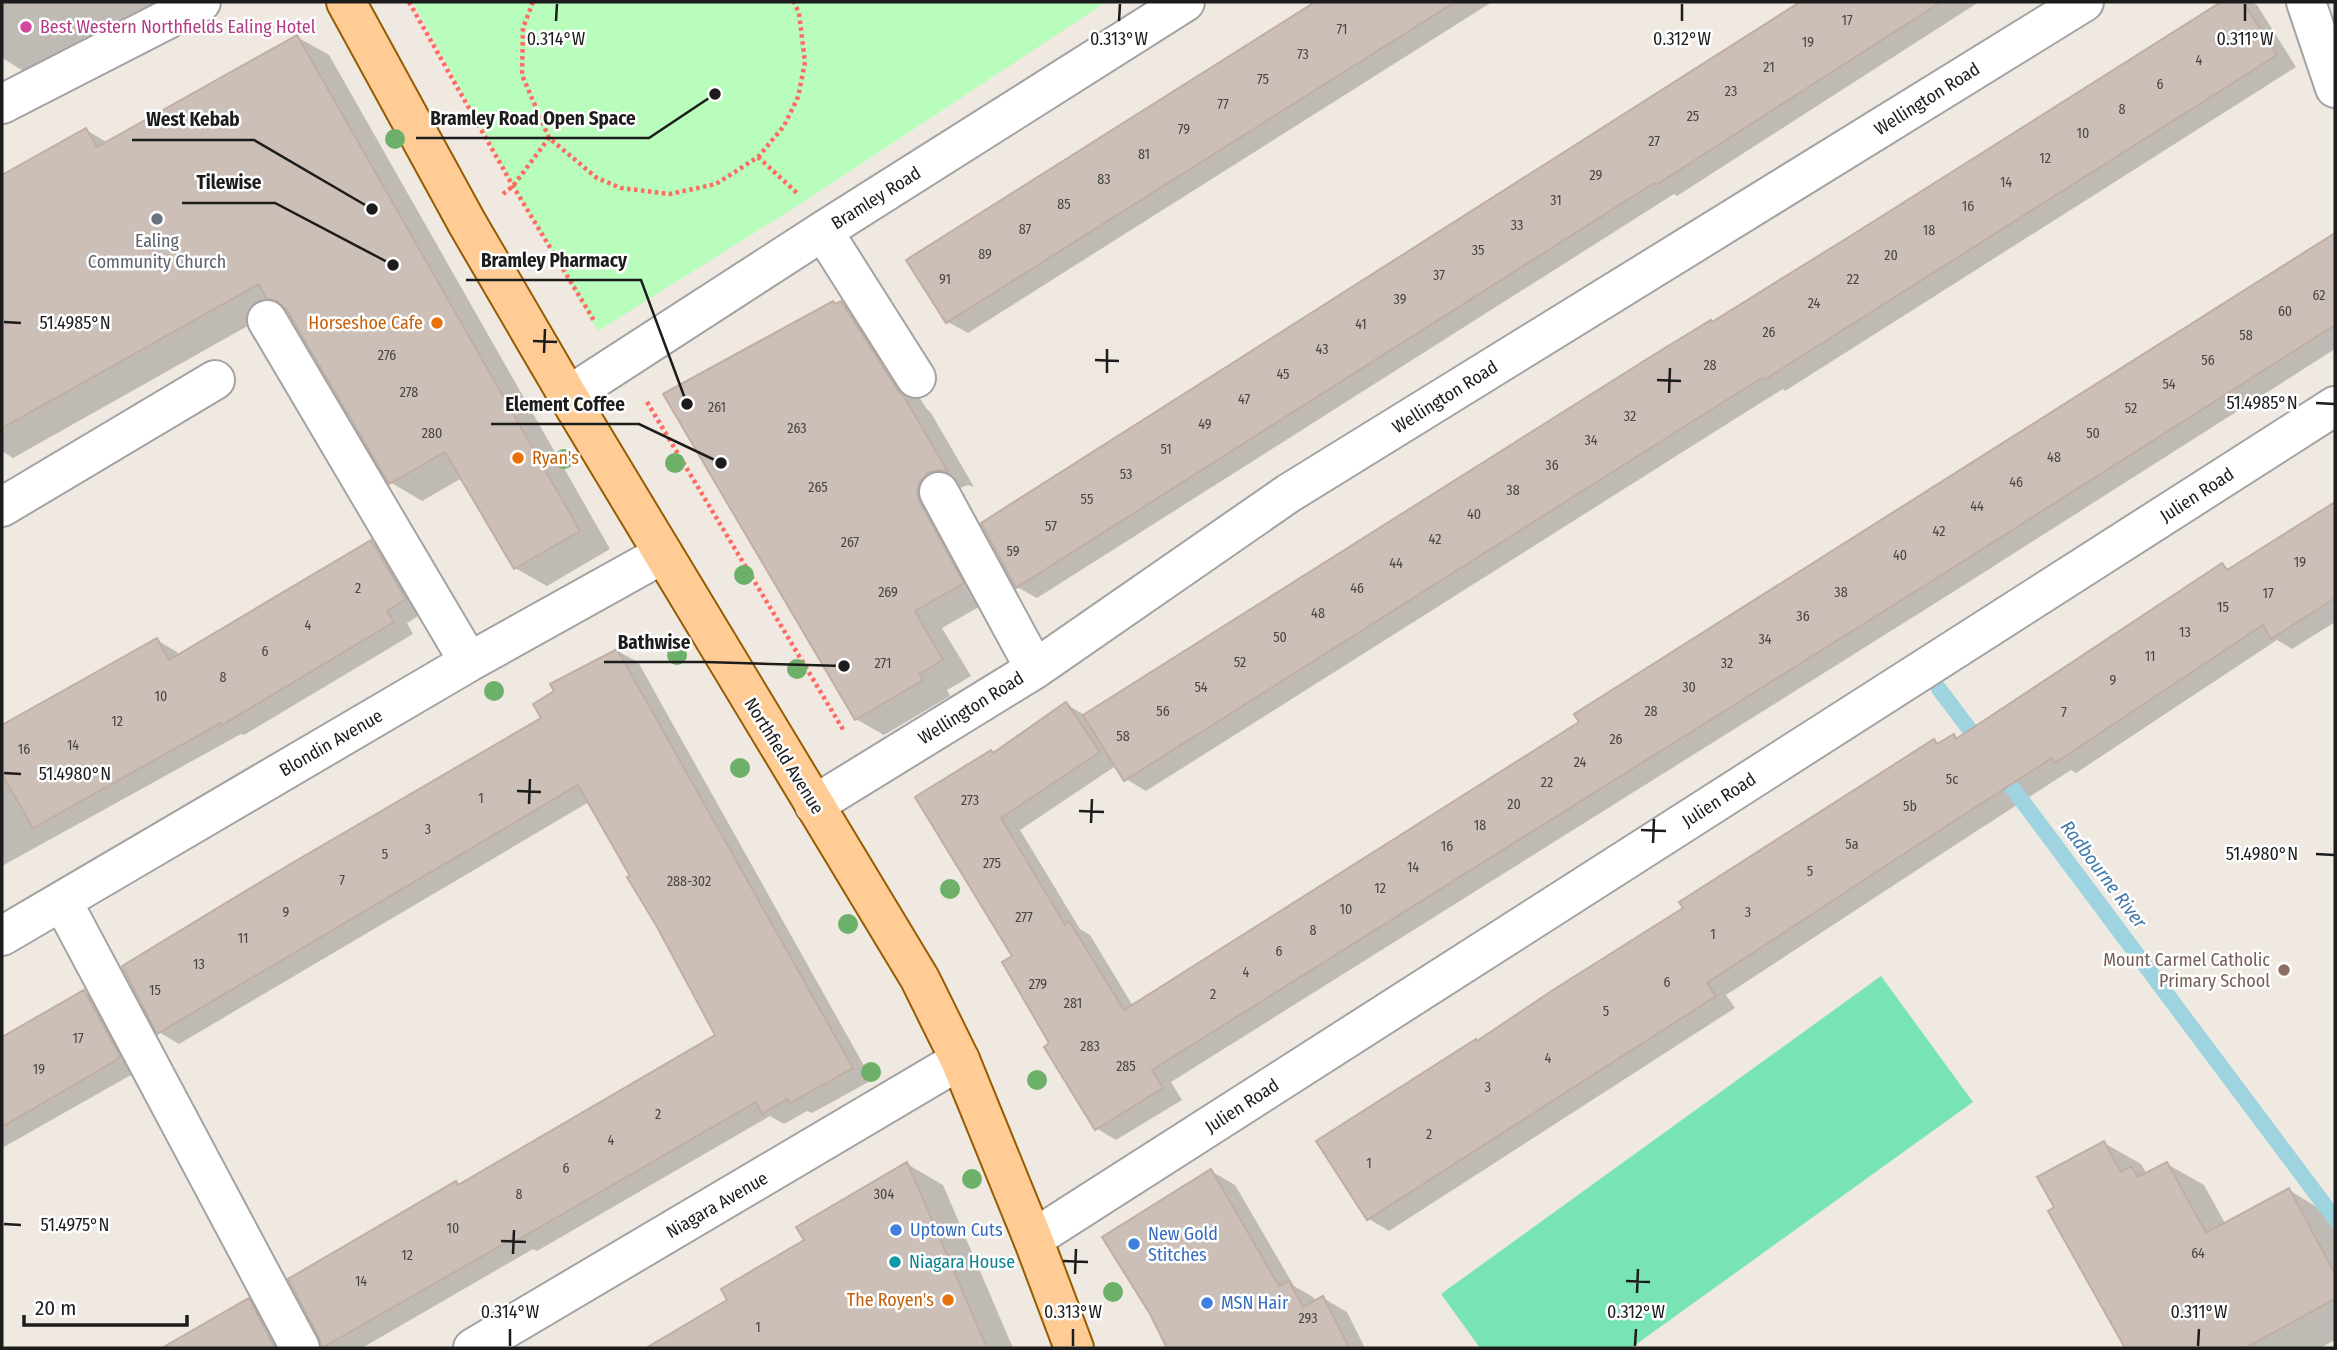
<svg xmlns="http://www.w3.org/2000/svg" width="2337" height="1350" font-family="'Fira Sans Condensed',sans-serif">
<rect width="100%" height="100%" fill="#efe9e1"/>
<path fill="#b9fdbc" d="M413,2h693l-301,199 -207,130 -85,-145z"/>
<path fill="#78e4b5" d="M1881,976l92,126 -342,246h-151l-39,-54z"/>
<path fill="#0003" d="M2,2h158l-135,70 -23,-14z
M1320,2h172l-524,331 -20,-11 -40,-61z
M1801,2h178l-302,194 -3,-2 -637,404 -20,-11 -34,-64z
M2224,2h26l7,3 39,62 -511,324 -2,-2 -53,33 -584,369 -20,-12 -9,-14 -97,65 60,99 10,6 43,71 448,-283 740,-479 14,8v97l-382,243 -782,490 11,18 -66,40 -20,-12 -44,-84 -37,-88 -21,-202 72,-50 20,12z
M297,37l32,18 281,494 -63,37 -32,-18 -53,-90 -40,23 -32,-19 -102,-173 -5,-3 -270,152 -11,-7v-274l84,-47 22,13z
M833,303l4,2 4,-2 29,16 56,89 5,5 43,74 -6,-2 -11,4 34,111 -49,28 29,48 -24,14 3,6 -66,39 -28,-16z
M2335,504v118l-43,27 -15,-9 -201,133 -5,-3 -99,64 -246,161 9,13 -346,223 -20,-12 -51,-78 160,-99 207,-133 249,-168 6,3 14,-8 5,3 263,-174 9,5z
M371,542l20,12 35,57 -19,12 6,11 -169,101 -3,-1 -239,132v-140l155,-86 20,12 2,4z
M617,651l21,11 234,418 -60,33 -5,-2 -23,13 -14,-8 -233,135 -4,-2 -171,99h-38l-3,-11 135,-154 4,3 257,-151 -85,-159 -43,-74 -410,242 -20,-12 385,-313z
M84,992l21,11 33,68 -136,77v-109z
M2104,1143l37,21 6,10 20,-10 37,21 22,40 63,-35 36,22 10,18v110l-15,8h-193l-77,-137 6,-3z
M907,1164l36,21 70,163h-364l80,-48z
M1211,1171l24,14 59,101 19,11 3,5 7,-4 24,14 18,36h-196l-18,-35z
M249,1300l20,12 19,36h-121z"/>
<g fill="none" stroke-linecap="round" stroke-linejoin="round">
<path stroke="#9ed4e0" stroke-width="16" d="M1939,689l43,57
M1999,770l336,449"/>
</g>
<path fill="#cbbfb7" stroke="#c1aea2" stroke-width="2" d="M1315,2h140l-509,321 -40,-63z
M1800,2h141l-285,183 -2,-2 -638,405 -35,-65z
M2221,2h22l34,53 -513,325 -2,-2 -53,33 -585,370 -41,-66 572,-361 56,-34 1,2 140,-87z
M297,35l283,496 -66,38 -69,-117 -56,32 -103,-175 -9,-8 -11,-3 -7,-14 -257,144v-253l84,-47 11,19z
M2335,233v92l-403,256 -780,489 11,18 -68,42 -51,-83 5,-4 -47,-81 10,-6 -97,-159 76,-47 2,3 73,-51 34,50 -99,66 64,107 4,-4 55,89 455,-288 -5,-8z
M833,301l2,3 6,-3 57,89 5,5 45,77 -9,-2 -11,3 -8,8 -3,11 3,10 44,81 -49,28 28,49 -24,14 4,6 -68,40 -192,-326z
M2335,502v96l-64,41 -8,-14 -208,138 -3,-5 -101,65 -244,160 9,13 -349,224 -51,-79 160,-102 1,2 76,-51 130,-82 -4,-6 255,-163 3,5 17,-10 2,5 266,-176 5,7z
M371,540l35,59 -19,12 7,11 -172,103 -1,-2 -188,105 -31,-54v-49l155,-87 12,22z
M617,649l236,419 -63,35 -3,-4 -25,15 -6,-12 -240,139 -2,-3 -192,110 -3,-10 -31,-59 168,-98 2,4 257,-150 -59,-110 -29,-48 3,-1 -52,-91 -421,249 -35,-68 165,-100 254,-148 -8,-14 21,-13 -4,-7z
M84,990l36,66 -3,2 1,1 -116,68v-90z
M2104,1141l17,31 10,-6 7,11 29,-15 39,71 83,-45 46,86v25l-90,49h-120l-77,-137 6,-4 -17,-30z
M907,1162l80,186h-341l81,-48 -6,-11 83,-49 -8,-13z
M1211,1169l68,117 10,-5 14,26 20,-11 26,52h-182l-17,-34 -48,-77z
M249,1298l26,50h-113z"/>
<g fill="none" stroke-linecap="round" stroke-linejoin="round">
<defs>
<path id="minor" d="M2306,2l29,86
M2,104l199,-102
M823,231l93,147
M267,320l202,342
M568,396l255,-165 362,-229
M939,492l96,177
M2,507l213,-127
M814,805l221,-136 254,-176 795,-491
M62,901l238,447
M2,936l467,-274 194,-108
M1033,1239l1302,-833
M473,1348l487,-288"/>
<path id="major" d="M346,2l121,221 101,173 352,583 40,81 73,179 41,109"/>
</defs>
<use href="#minor" stroke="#a3a3a3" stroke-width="42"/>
<use href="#major" stroke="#955c00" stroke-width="42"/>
<path stroke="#ff6a62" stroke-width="4.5" stroke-dasharray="3.5 3.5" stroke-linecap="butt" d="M409,2l104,184 82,136
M533,2l-10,26 -1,47 27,63 48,40 24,10 49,6 46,-10 42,-27 26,-31 14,-29 7,-35 -6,-49 -5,-11
M758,157l39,36
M503,194l10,-8 36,-48
M647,402l197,329"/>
<use href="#minor" stroke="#fff" stroke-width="38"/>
<use href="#major" stroke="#ffcc96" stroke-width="38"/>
</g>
<g fill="#6db06a">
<circle cx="395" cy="139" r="10"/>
<circle cx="564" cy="459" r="10"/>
<circle cx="675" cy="463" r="10"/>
<circle cx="744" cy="575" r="10"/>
<circle cx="677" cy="655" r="10"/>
<circle cx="797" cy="669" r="10"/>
<circle cx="494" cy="691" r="10"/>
<circle cx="740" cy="768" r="10"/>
<circle cx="950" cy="889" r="10"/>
<circle cx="848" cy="924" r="10"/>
<circle cx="871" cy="1072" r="10"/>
<circle cx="1037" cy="1080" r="10"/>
<circle cx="972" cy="1179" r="10"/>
<circle cx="1113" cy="1292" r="10"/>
</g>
<path fill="none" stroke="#1c1c1c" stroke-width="2.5" d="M556,21l1,-17M1119,21l1,-17M1682,21v-17M2245,21v-17M4,322l17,1M533,341l24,1M544,353l1,-24M1095,360l24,1M1107,373v-24M1657,380l24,1M1669,393l1,-25M2316,403l18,1M4,773l17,1M517,791l24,1M529,804l1,-25M1079,811l25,1M1091,823l1,-24M1641,830l25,1M1653,843l1,-24M2316,854l18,1M4,1224l17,1M501,1241l25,1M513,1254l1,-24M1063,1261l25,1M1075,1274l1,-25M1626,1281l24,1M1637,1293l1,-24M510,1346v-17M1073,1346v-17M1635,1346l1,-17M2198,1346l1,-17"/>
<circle fill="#d1479c" stroke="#fff" stroke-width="2.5" cx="26" cy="27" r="7"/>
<circle fill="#6b7280" stroke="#fff" stroke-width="2.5" cx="157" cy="219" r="7"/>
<g fill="#e8710a" stroke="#fff" stroke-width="2.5">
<circle cx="437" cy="323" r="7"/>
<circle cx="518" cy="458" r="7"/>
<circle cx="948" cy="1300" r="7"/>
</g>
<circle fill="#8d6e63" stroke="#fff" stroke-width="2.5" cx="2284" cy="970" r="7"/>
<g fill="#3f7fe0" stroke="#fff" stroke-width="2.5">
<circle cx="896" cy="1230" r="7"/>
<circle cx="1134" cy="1244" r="7"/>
<circle cx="1207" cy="1303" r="7"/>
</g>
<circle fill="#0f9aa8" stroke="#fff" stroke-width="2.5" cx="895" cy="1262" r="7"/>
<g text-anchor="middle" stroke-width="5" stroke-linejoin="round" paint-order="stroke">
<g font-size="14" fill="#484543">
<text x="1847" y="25">17</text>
<text x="1342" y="34">71</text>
<text x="1808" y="47">19</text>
<text x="1303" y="59">73</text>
<text x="2199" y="65">4</text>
<text x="1769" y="72">21</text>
<text x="1263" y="84">75</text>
<text x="2160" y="89">6</text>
<text x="1731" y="96">23</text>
<text x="1223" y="109">77</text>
<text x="2122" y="114">8</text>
<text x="1693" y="121">25</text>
<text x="1184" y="134">79</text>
<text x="2083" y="138">10</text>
<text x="1654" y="146">27</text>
<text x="1144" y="159">81</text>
<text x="2045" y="163">12</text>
<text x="1596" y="180">29</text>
<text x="1104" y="184">83</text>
<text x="2006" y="187">14</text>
<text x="1556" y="205">31</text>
<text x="1064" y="209">85</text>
<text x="1968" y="211">16</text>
<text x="1517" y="230">33</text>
<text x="1025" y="234">87</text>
<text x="1929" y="235">18</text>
<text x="1478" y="255">35</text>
<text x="985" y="259">89</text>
<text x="1891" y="260">20</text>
<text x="1439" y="280">37</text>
<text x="945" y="284">91</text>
<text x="1853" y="284">22</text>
<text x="2319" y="300">62</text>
<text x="1400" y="304">39</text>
<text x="1814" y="308">24</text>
<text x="2285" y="316">60</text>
<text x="1361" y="329">41</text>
<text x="1769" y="337">26</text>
<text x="2246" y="340">58</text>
<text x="1322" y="354">43</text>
<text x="387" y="360">276</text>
<text x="2208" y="365">56</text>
<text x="1710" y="370">28</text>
<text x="1283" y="379">45</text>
<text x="2169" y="389">54</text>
<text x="409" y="397">278</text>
<text x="1244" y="404">47</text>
<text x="717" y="412">261</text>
<text x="2131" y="413">52</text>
<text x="1630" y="421">32</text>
<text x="1205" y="429">49</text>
<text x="797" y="433">263</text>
<text x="432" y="438">280</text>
<text x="2093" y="438">50</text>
<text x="1591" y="445">34</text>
<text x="1166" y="454">51</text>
<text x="2054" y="462">48</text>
<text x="1552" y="470">36</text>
<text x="1126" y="479">53</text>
<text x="2016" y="487">46</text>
<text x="818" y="492">265</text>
<text x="1513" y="495">38</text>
<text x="1087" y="504">55</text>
<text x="1977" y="511">44</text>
<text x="1474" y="519">40</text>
<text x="1051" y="531">57</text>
<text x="1939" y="536">42</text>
<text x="1435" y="544">42</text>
<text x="850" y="547">267</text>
<text x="1013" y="556">59</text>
<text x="1900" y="560">40</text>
<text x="2300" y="567">19</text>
<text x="1396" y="568">44</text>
<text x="358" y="593">2</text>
<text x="1357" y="593">46</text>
<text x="888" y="597">269</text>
<text x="1841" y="597">38</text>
<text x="2268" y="598">17</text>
<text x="2223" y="612">15</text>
<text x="1318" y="618">48</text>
<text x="1803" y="621">36</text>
<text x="308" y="630">4</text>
<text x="2185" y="637">13</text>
<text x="1280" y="642">50</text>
<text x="1765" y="644">34</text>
<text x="265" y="656">6</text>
<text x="2150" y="661">11</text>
<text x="1240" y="667">52</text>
<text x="883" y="668">271</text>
<text x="1727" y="668">32</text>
<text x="223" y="682">8</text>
<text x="2113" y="685">9</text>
<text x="1201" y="692">54</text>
<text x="1689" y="692">30</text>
<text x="161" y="701">10</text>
<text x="1163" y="716">56</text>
<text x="1651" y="716">28</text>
<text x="2064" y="717">7</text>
<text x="117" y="726">12</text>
<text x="1123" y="741">58</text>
<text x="1616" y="744">26</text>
<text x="73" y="750">14</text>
<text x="24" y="754">16</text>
<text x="1580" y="767">24</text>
<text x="1952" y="784">5c</text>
<text x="1547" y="787">22</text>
<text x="481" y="803">1</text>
<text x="970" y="805">273</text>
<text x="1514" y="809">20</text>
<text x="1910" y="811">5b</text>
<text x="1480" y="830">18</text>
<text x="428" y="834">3</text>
<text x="1852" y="849">5a</text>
<text x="1447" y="851">16</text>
<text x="385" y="859">5</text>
<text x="992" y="868">275</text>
<text x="1413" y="872">14</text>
<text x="1810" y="876">5</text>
<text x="342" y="885">7</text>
<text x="689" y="886">288-302</text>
<text x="1380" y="893">12</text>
<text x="1346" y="914">10</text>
<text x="286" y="917">9</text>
<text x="1748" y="917">3</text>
<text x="1024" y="922">277</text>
<text x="1313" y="935">8</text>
<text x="1713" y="939">1</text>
<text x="243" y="943">11</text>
<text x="1279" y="956">6</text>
<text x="199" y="969">13</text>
<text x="1246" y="977">4</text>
<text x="1667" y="987">6</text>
<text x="1038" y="989">279</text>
<text x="155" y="995">15</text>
<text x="1213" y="999">2</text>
<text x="1073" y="1008">281</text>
<text x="1606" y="1016">5</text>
<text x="78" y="1043">17</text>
<text x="1090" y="1051">283</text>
<text x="1548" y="1063">4</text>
<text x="1126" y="1071">285</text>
<text x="39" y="1074">19</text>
<text x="1488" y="1092">3</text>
<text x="658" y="1119">2</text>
<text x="1429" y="1139">2</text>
<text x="611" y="1145">4</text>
<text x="1369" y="1168">1</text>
<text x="566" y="1173">6</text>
<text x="519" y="1199">8</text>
<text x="884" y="1199">304</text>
<text x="453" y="1233">10</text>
<text x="2198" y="1258">64</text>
<text x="407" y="1260">12</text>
<text x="361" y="1286">14</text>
<text x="1308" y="1323">293</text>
<text x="758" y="1332">1</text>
</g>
<g font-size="18" fill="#b23c85" stroke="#fff" text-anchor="start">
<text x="40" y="33">Best Western Northfields Ealing Hotel</text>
</g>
<g font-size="18" fill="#1c1c1c" stroke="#fff">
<text transform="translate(1927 99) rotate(-32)" y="6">Wellington Road</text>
<text transform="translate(876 198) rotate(-32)" y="6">Bramley Road</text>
<text transform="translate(1445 397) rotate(-32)" y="6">Wellington Road</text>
<text transform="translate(2197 495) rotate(-33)" y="6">Julien Road</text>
<text transform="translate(971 708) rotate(-32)" y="6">Wellington Road</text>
<text transform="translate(331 743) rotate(-30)" y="6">Blondin Avenue</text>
<text transform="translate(784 756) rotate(58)" y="6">Northfield Avenue</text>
<text transform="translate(1719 800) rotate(-33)" y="6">Julien Road</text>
<text transform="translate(1242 1106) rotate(-33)" y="6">Julien Road</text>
<text transform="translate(717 1205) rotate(-30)" y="6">Niagara Avenue</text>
</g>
<g font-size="18" fill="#5b616d" stroke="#fff">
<text x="157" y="247">Ealing<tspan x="157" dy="21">Community Church</tspan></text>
</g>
<g font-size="18" fill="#c56008" stroke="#fff" text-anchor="end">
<text x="423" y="329">Horseshoe Cafe</text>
<text x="532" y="464" text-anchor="start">Ryan's</text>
<text x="934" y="1306">The Royen's</text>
</g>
<g font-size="18" fill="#785e54" stroke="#fff" text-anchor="end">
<text x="2270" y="966">Mount Carmel Catholic<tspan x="2270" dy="21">Primary School</tspan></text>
</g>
<g font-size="18" fill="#366cbe" stroke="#fff" text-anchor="start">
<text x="910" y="1236">Uptown Cuts</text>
<text x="1148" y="1240">New Gold<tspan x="1148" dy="21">Stitches</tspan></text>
<text x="1221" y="1309">MSN Hair</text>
</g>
<g font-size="18" fill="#0d838f" stroke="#fff" text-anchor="start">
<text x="909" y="1268">Niagara House</text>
</g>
<g font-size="19" font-style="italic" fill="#407aaa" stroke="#fff">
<text transform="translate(2104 874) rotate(53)" y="7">Radbourne River</text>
</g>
</g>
<g font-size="18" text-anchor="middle" fill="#1c1c1c" stroke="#fff" stroke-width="5" stroke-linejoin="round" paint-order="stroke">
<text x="556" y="45">0.314°W</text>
<text x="1119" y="45">0.313°W</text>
<text x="1682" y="45">0.312°W</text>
<text x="2245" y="45">0.311°W</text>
<text x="75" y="329">51.4985°N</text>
<text x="2262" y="409">51.4985°N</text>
<text x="75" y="780">51.4980°N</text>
<text x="2262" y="860">51.4980°N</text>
<text x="75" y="1231">51.4975°N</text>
<text x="510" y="1318">0.314°W</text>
<text x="1073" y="1318">0.313°W</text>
<text x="1636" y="1318">0.312°W</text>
<text x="2199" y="1318">0.311°W</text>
</g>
<path fill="none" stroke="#1c1c1c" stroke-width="2.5" d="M715 94L649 138H416M372 209L254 140H132M393 265L275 203H182M687 404L641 280H466M721 463L639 424H491M844 666L705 662H604"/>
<g fill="#1c1c1c" stroke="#fff" stroke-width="2.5">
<circle cx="715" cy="94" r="7"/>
<circle cx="372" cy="209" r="7"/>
<circle cx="393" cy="265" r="7"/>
<circle cx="687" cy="404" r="7"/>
<circle cx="721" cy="463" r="7"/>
<circle cx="844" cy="666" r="7"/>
</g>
<g font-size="19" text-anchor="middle" font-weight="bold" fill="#1c1c1c" stroke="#fff" stroke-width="5" stroke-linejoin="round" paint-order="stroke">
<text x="533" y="125">Bramley Road Open Space</text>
<text x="193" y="126">West Kebab</text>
<text x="229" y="189">Tilewise</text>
<text x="554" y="267">Bramley Pharmacy</text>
<text x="565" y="411">Element Coffee</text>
<text x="654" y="649">Bathwise</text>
</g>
<rect width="2337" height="1350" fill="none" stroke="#1c1c1c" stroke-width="7"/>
<path d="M24 1315v10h163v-10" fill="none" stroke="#1c1c1c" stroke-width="3.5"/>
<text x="35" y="1315" font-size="21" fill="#1c1c1c" stroke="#ffffff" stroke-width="5" paint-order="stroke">20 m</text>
</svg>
